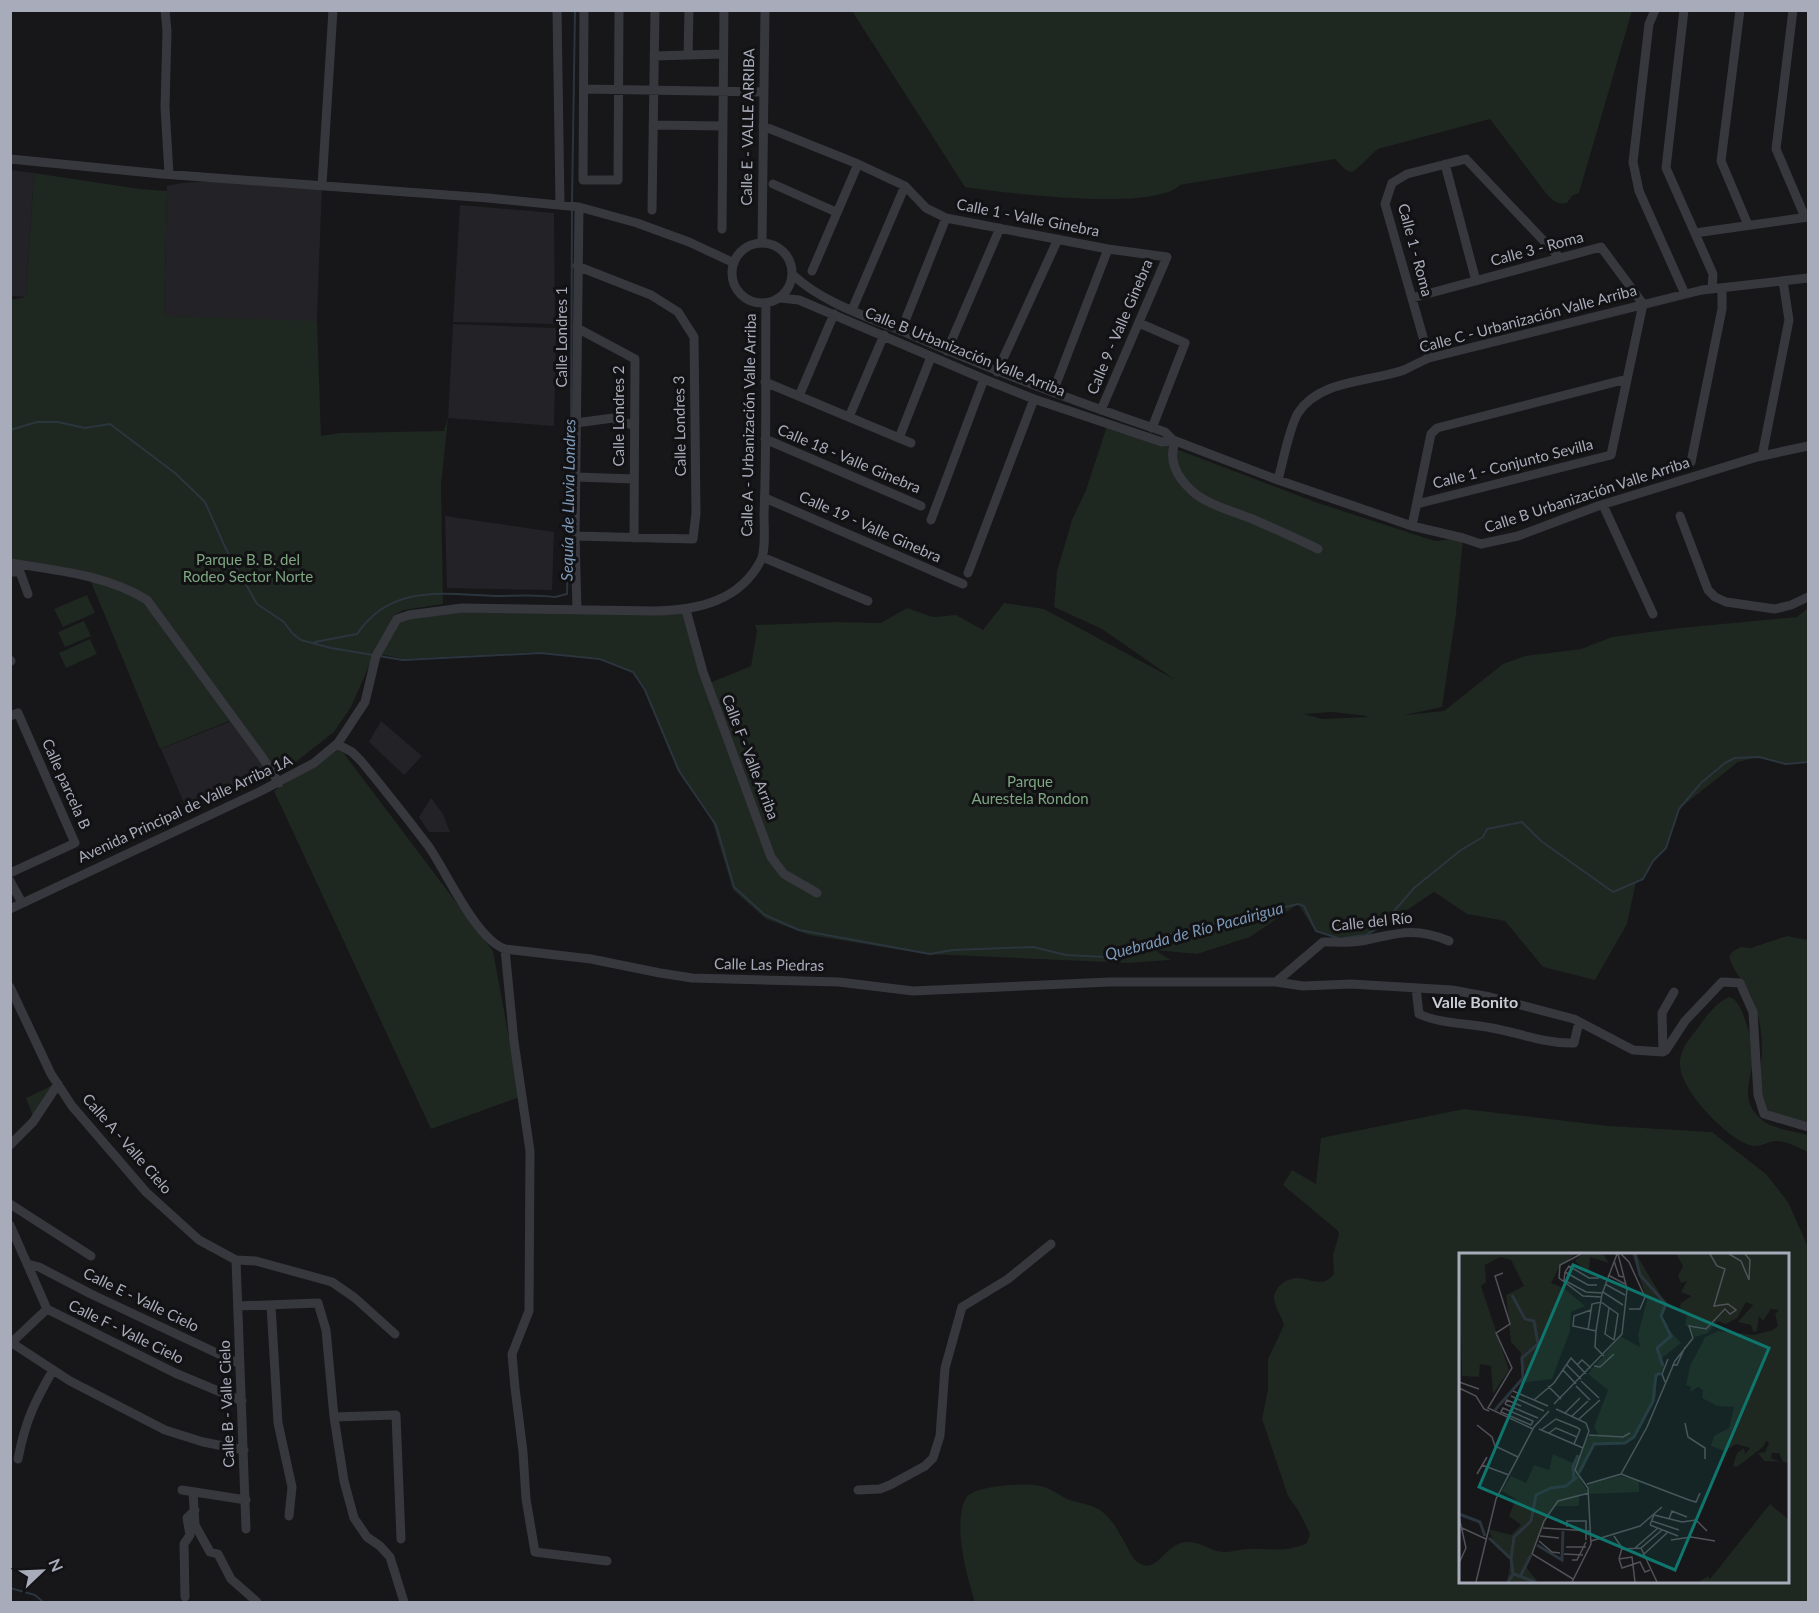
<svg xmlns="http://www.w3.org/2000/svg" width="1819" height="1613" font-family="Lato,sans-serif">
<rect width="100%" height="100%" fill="#171619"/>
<path fill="#232226" d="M11,170l23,3 -8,124 -15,-1z
M231,180l91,5 -5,132 -7,88 -146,-89 3,-130 15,-3z
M460,205l94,8 1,111 -102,-2z
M453,324l103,4 -2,98 -106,-8z
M445,516l109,16 -2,58 -105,-2z
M234,720l35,51 -46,24 -36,15 -26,-61z
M381,721l41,35 -18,19 -35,-33z
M431,798l12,16 7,18h-21l-10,-15z"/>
<path fill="#1e2720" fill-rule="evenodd" d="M852,11h780l-53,182 -7,3 -5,7c-11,2 -15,-3 -22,-11l-55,-73 -112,30c-6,4 -22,23 -27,23 -5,0 -12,-9 -16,-13l-155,26c-26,27 -176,8 -215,2z
M34,173l106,16 27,2 -3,125 153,5 4,115 18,-3 105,-2 4,-13 -7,67 2,119 -39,6 -10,5 -19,37 -24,55 -17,25 -51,40 -17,-10 -32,-43 -74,30 -71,-172 -78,-12 -1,-265 16,-3z
M1108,423l210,80 117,38 28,-3 -7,76 -14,93 -37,8 39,-4 59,-47 22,-8 56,-7 31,-12 68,-9 117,-11 11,-9v154l-22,2 -27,-7 -21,5 -58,46 -14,40 -13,13 -10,18 -7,3 -9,42 -32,56 -52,-13 -38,-46 -38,-7 -33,-22 -67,45 -27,3 -25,-9 -17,-27 -48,33 -53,17 -42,-4 16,10 -43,3 -203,-9 -116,-19 -43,-16 -33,-29 -23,-76 -31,-43 -33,-81 -13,-19 -32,-13 -50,-3 -12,-3 -135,7 -25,-5 19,-34 82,-10 204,3 23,71 44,-18 6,-35 -2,-6 82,-3 44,1 26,-15 26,9 23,-2 27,15 21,-27 40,6 130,70 -72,-50 -48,-22 3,-36 15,-51 14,-30zM1332,712l35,4v1l-45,2 -18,-5z
M87,595l8,18 -32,14 -9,-18z
M84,621l7,15 -26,11 -7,-15z
M90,639l7,15 -31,14 -7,-15z
M339,747l154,204 27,146 -89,32 -157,-338z
M1787,936l21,4v185c-11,-3 -39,-9 -46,-19 -9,-14 1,-43 0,-59 0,-19 -6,-46 -17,-62 -7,-10 -12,-16 -16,-28l3,-5 9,-5 10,1z
M1729,997c8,2 11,10 14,17 5,14 9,25 10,40 1,22 -16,45 8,65 11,10 33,12 47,16v17c-9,-4 -20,-10 -30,-11 -12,0 -19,9 -31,3 -23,-9 -70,-57 -67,-83 1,-14 12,-25 20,-36 7,-10 17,-23 29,-28z
M55,1084l-22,32 -7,-18z
M1464,1109l145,17 103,6 54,42 22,28 20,45v355h-833c-8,-24 -23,-80 -9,-104 7,-12 56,-15 70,-13 12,2 19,7 29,13 13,6 28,5 39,15 13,11 21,32 30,46 24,22 29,-19 55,-17 12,0 23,10 35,10 8,0 16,-3 24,-3 21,-1 38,4 59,-6l3,-9 -12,-24 -10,-14 -26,-77 6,-30v-30l16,-34c-2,-8 -10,-19 -10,-27 0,-11 14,-21 24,-20 14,1 25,10 36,-4l-1,-19 6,-21 -1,-3 -55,-46 9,-15 24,14 5,-46zM1460,1254h328v328h-328z"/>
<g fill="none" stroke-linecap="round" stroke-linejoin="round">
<path stroke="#2b353e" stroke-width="2" d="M572,203l3,-193
M10,430l27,-8h21l27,6 25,-4 65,49 30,29 21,47 31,55 27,18 8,11 9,7 30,8 42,7
M315,642l42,-8c34,-50 85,-40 138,-38 20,0 40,-2 60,1l12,-3 4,-134 1,-252
M379,656l24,4 137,-7 60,6 33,13 12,18 34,81 37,54 18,62 31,28 34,15 131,24 23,-4 80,-3 33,8 41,2 13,-3 51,-20 127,-30 6,2 12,25 22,7
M1344,938l22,-3 17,-11 31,-36 47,-38 22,-13 4,-8 35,-7 19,19 72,51 30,-13 10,-18 13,-13 13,-39 22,-26 24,-20 10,-5 24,-1 27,7 22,-2
M10,1588l25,7 8,7"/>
<path stroke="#37383e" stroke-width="9" d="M165,10l2,21 -2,76 4,67
M557,10l3,195
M584,10l-1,170h35l1,-170
M1655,10l-6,14 -16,138 6,29 46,103
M1684,10l-18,158 47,106 -1,15
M1740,10l-19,151 27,64
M1793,10l-17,139 29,68
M688,55l1,-45
M654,56l69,-2
M584,89l180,3
M653,125l69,1
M763,126l95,38 47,22 21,22 20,10 162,31 59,8 -66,153
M10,159l152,15 326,24 91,9 58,16 52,19 45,21
M1445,164l31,117
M773,184l63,28
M322,185l11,-175
M652,210l3,-200
M722,229l2,-219
M1695,233l113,-16
M762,243l3,-233
M732 273a30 30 0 1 1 60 0a30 30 0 1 1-60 0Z
M812,271l46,-107
M793,275c29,27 72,41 109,56 86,38 174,71 263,101l8,8 105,40 134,46 51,12 18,6 37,-8 80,-30 159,-49 51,-11
M780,298l19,2 185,79 50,20 128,43 11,-2
M1412,298l189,-51 42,57 -32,151 -194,49
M852,310l53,-124
M1139,323l46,20 -33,85
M577,328l58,31 -1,179
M901,331l45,-113
M947,351l53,-123
M1429,358l-44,-154 7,-21 15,-9 59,-15 94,99
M997,372l61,-133
M765,382l146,61
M1053,392l55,-143
M799,396l35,-82
M849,417l35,-82
M576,423l37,-5 8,4 13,3
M899,438l32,-81
M765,439l156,67
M1176,441c-9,18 1,36 15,49 14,14 41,21 59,28 23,10 46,20 68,31
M1763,451l26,-131 -6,-39
M1691,462l31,-153v-21
M576,477l58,2
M1278,480c5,-18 11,-52 20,-67 22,-34 73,-31 106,-43 8,-4 16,-8 25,-12l273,-68 106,-12
M765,498l198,86
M1603,505l50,109
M1680,516l28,74 7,7 11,5 49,7 16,-4 17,-8
M931,520l53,-141
M1412,526l19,-92 6,-6 190,-49
M575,536l118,3 3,-26 -2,-176 -16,-25 -27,-17 -74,-29
M762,557l106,44
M10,563c45,7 98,12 137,37l115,157 17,26
M10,572h10l8,22
M968,573l66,-174
M577,610l-2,-74 4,-329
M686,610l17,62 68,185 13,17 33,19
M10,660l1,1
M10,716l8,-3 57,130 -65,30
M337,744l15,8 9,9c23,28 46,57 68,86 18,26 47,92 76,102l86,10 69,14 32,5 147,4 74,9 196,-9h167l27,4 48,-2 101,6 38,7 84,22 59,31 30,2
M10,881l12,22
M10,909l251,-118 53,-28 24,-20 27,-41 11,-46 21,-37 12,-4 53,-7 194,3c42,-1 84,-10 105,-51 5,-10 3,-34 3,-46 3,-70 1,-140 2,-211
M505,949l9,93 16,109 -1,160 -17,43 3,34 8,64 3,47 9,53 72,9
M1276,982l47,-40c12,0 26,1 38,-1 35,-7 52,-15 88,0
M10,987l41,87 21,32 74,86 53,48 37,20 20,1 76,21 23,16 40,36
M1416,988l3,26c22,10 49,9 73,14 27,5 55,16 82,15l5,-21
M1663,1052l3,-2 19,-29 37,-39 18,1 13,29 5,83 6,19 44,13
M1663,1052l-1,-39 12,-21
M10,1145l23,-23 25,-38
M10,1204l81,52
M10,1225l37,84 128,64 67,28
M236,1260l10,269
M28,1264l11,3 52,27 149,70
M271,1305l7,118 14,64 -3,29
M238,1306l80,-3 8,27 8,87 10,64 10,37 13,19 13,9 10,11 14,45
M12,1343l58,38 95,49 38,12 41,8
M10,1344l37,-35
M334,1417l62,-2 5,124
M18,1459c7,-37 16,-56 35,-89
M182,1490l64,10
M858,1490l22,-1 10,-4 35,-19 8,-8 7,-22 5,-68 17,-61 46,-28 43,-35
M193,1492l2,33 15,27 8,2 13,25 26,23
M185,1597l-1,-53 6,-9 -3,-17 8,-8"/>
</g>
<g text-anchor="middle" stroke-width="6" stroke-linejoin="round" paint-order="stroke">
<g font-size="15" fill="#a8acba" stroke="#121114">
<text transform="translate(748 127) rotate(-89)" y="5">Calle E - VALLE ARRIBA</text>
<text transform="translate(1028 218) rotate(11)" y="5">Calle 1 - Valle Ginebra</text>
<text transform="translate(1537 249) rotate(-15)" y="5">Calle 3 - Roma</text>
<text transform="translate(1415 250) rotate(75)" y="5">Calle 1 - Roma</text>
<text transform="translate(1528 319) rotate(-15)" y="5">Calle C - Urbanización Valle Arriba</text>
<text transform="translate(1120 327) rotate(-67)" y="5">Calle 9 - Valle Ginebra</text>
<text transform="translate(562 337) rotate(-90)" y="5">Calle Londres 1</text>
<text transform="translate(965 352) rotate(22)" y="5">Calle B Urbanización Valle Arriba</text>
<text transform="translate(619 416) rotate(-90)" y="5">Calle Londres 2</text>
<text transform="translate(749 425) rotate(-89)" y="5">Calle A - Urbanización Valle Arriba</text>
<text transform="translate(680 426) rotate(-91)" y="5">Calle Londres 3</text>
<text transform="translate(849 459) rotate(23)" y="5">Calle 18 - Valle Ginebra</text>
<text transform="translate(1513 464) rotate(-14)" y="5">Calle 1 - Conjunto Sevilla</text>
<text transform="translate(1587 495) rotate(-18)" y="5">Calle B Urbanización Valle Arriba</text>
<text transform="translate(870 527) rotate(24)" y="5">Calle 19 - Valle Ginebra</text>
<text transform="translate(750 757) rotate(69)" y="5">Calle F - Valle Arriba</text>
<text transform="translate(66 784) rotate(66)" y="5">Calle parcela B</text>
<text transform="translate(185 809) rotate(-25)" y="5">Avenida Principal de Valle Arriba 1A</text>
<text transform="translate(1372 922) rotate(-6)" y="5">Calle del Río</text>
<text transform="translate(769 965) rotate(1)" y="5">Calle Las Piedras</text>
<text transform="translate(127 1144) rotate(49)" y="5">Calle A - Valle Cielo</text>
<text transform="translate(141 1300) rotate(26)" y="5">Calle E - Valle Cielo</text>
<text transform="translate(126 1332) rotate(26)" y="5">Calle F - Valle Cielo</text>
<text transform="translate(227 1404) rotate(-92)" y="5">Calle B - Valle Cielo</text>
</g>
<g font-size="15" fill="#7da681" stroke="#121114">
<text x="248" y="565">Parque B. B. del<tspan x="248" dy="17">Rodeo Sector Norte</tspan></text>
<text x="1030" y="787">Parque<tspan x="1030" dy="17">Aurestela Rondon</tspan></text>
</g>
<g font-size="16" font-style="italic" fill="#7c99b7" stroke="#121114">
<text transform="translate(568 500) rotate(-89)" y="6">Sequía de Lluvia Londres</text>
<text transform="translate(1194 931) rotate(-15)" y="6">Quebrada de Río Pacairigua</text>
</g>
<g font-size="16" font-weight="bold" fill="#c9ccd5" stroke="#121114">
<text x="1475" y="1008">Valle Bonito</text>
</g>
</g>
<g transform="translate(1459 1253)">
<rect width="330" height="330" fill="#171619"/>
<path d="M0,1h117l-16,12 -9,17 13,5 21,18 -14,6 -1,19 -18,48 -32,4 7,-8 -7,-13 1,-9 -10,-11 -5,-47 18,-9 -13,-26 -11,-3 -15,8 1,17 -5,4 28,84 -16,24 -2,-28 -11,-2 -1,13 -17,-1zM123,1h21l6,9 -19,-6 -1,16 -14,-12zM173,1h4l30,50 -4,10 2,10 17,19 -19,15 2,11 -8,6v21l-21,40 -10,7 -32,1 -15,31 10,17 -9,3v11h-25l-4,6 -24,55 12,15h-31l4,-24 -15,-11 -8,-18 23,6 10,-10 -12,-9 7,-17 -14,-8 9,-15 15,7 8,-18 15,5 4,-16 22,10 14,-29 10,1 -5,-9 14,-37 -20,-16 32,-38 20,11 -2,-12 9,-35zM217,1h113v209l-6,-1 -4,-9h-7l-1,5 9,4 -16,-1 -6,-8 7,-1 4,-9 -3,-2 -3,6 -26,20 -4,-1 4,-13 7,-5 1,6 5,-6 -14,-4 -11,7 -14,-5 3,-10 15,-8 5,-21 -17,-1 -15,-8 1,-8 -5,-3 -8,5 1,-5 -5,-2 4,-19 15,-29 13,-6 36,4 19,-5 5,-4 -3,-12 4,-4 -8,-1 -8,12 -4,-5 -2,15 -4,1 -2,-7 -13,-3 15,-17 -7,-3 -9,16 -11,6 -9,-3 -9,12 -13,4 -5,-10 15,3 20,-19 7,2 -6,-4 -21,20 -20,-3 2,-12 -6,-1 -1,-9 11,-8 -10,-4 6,-11 -6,2 -3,-7 5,-10zM161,223l19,4v12l-50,2 -1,-10zM311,251l19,16v62h-90l9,-6 2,3z" fill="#1e2720"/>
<path fill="none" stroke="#2b353e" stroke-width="3" d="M176,1l5,21 26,29 -5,12 10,20 -14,12 6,18M36,157l28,-32 -1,-20 16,-14 -4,-23 -9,-2 -13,-24M120,220l15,-29 31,-1 9,-6 19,-36 3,-26 5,-2M115,228l-1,-15 5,-11M0,261l21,8 5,14M30,285l21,20M78,292l25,15 1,-29M55,321l21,8M62,322l10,-20M49,329l5,-8 -2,-15 3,-22 17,-16 5,-26 15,-7 15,-2 11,-9"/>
<path fill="none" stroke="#515259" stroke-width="1.5" d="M122,1l-21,11 -1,13 24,18 19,1M162,1l8,8 16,35 -5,12h-11M270,1l12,7 8,19 1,-20 -5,-6M155,8l5,15 4,1M106,19l-1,8 22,12 17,1M106,19l4,-6 20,12h10M106,19l23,13h9M44,20l-8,3 15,48 -14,9 16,35 -24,40 45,21M149,22l17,9M146,31l20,11M144,39l20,13M150,55l-4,26 9,6M132,57l-17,6 -1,10 23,5M129,77l4,-26 9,-2 17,12 -4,26M234,85l-4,-12 17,3 19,-20 5,5 6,-4 -8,-6 -14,2 11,-37 -8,-3 -7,-12M145,103l-9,-9 1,-16 6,-37 15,-40M108,112l14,14M118,112l5,-5 9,8M213,112h5l8,-18M135,113l6,1 14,-13M104,117l13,14M122,128l18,17M0,129l20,7M206,129l-3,-8 6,-15M89,133l13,13M117,133l14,14M0,135l17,8 8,13 5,2M54,138l35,15M52,143l33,15M75,147l20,-17 17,-25 15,16M46,151l33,14M46,151l2,-4 14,6M95,151l68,-70 5,-45 -9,-35M44,155l30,13 -2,4 -30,-13zM97,156l30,14 3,8 -14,39 13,18 3,56 -19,38M106,160l15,-15M113,163l16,-15M120,166l21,-19M226,170l3,14 17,11v11M18,172l15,12 3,9 23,11M80,176l44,19M82,177l15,-11 22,9 2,2 -6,14M90,180l7,-5 21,9M130,182l34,2 7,-4M23,212l27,10M18,221l10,-17M162,221l68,26 7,2 4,-9M128,231l34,-10 26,-47 28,-66 18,-23M0,264l7,31 -7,15M210,266l3,-8 15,6M193,268l27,9M191,272l4,-10 28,7 14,-2 11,11M191,272l28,11M108,274v-6h19v19M3,275l24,11M84,275l47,3M81,283l19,2M155,283l8,12 -3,11M212,287l20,-3 24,4M80,288l13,11 8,1M132,288l49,-15 22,-19M107,294h20M176,295l23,-20M182,295l16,34M163,296l19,-1 21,-18M105,301l19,1M184,302l25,-23M160,306l3,9 18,-6 5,10 5,-2M160,306l13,-2 3,25M113,307h5l9,-18M114,326l-41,-25 12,-33 14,-20 31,-8M17,329l20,-83 38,-72 15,-16"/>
<path fill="#0f766e" fill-opacity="0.15" stroke="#0f766e" stroke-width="3" d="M114,12l196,83 -94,222 -196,-83z"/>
<rect width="330" height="330" fill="none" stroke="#a8acba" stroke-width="3"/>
</g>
<rect width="1819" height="1613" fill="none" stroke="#a8acba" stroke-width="24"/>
<g transform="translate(42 1571) rotate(67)" stroke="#121114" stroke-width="4.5" paint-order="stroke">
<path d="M0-4.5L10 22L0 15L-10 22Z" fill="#a8acba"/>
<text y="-9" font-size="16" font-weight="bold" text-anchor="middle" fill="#a8acba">N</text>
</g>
</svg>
